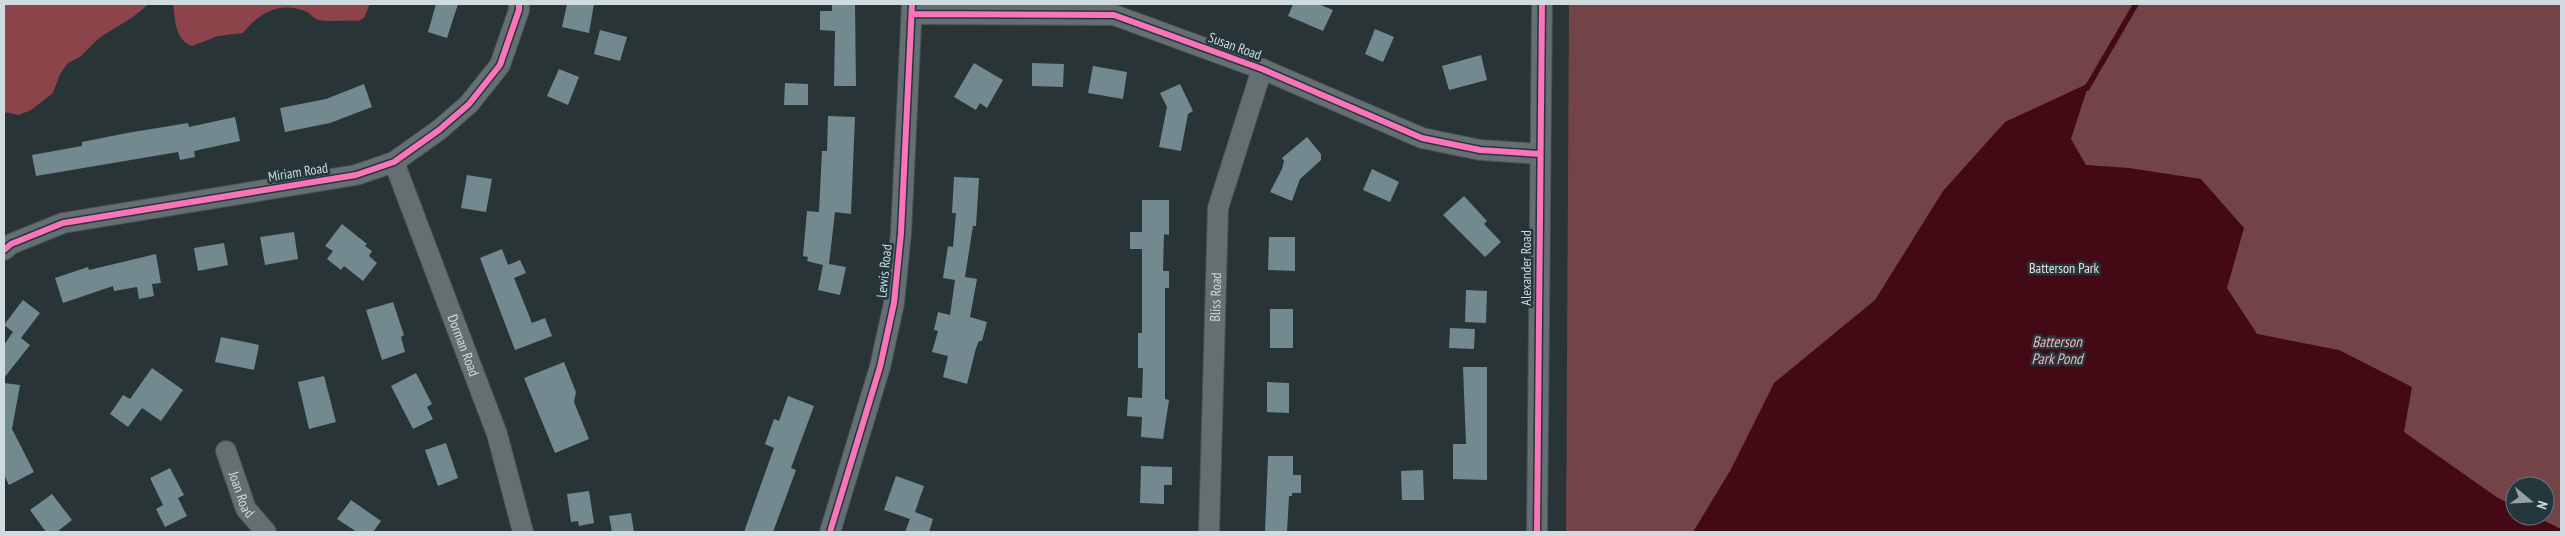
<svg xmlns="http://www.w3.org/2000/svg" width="2565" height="536" font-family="'PT Sans Narrow',sans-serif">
<rect width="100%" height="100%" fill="#293437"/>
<path fill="#724447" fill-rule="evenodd" d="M1569,4h992v528h-995zM2515,486h30v30h-30z"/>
<path fill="#8c434a" d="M4,4h145l-16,13 -34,21 -19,19 -12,6 -8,11 -7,19 -22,17 -12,5 -15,-3z
M173,4h197l-6,14 -6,3c-12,-1 -27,1 -39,-1 -5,-1 -8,-6 -12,-8 -27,-12 -48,1 -64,21l-25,3 -26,10c-17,-6 -17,-27 -19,-42z"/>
<path fill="#430a16" d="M2089,83l-18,56 15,26 43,3 72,11 43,49 -17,60 30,46 82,16 73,37 -8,45 94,66 17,8v10h20l26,13v3h-868l37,-61 44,-88 101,-83 68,-109 62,-69z"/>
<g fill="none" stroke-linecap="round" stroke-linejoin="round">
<path stroke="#430a16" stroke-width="5.5" d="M2087,88l49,-84"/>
</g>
<path fill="#72898f" d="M436,4h22l-11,34 -19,-6z
M567,4h27l-5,29 -27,-6z
M832,4h23l1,82h-22l1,-55 -15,-1v-19h12z
M1293,4h25l15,6 -10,21 -35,-15z
M1375,29l19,8 -11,25 -18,-8z
M600,30l27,7 -7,24 -26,-7z
M1481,55l6,25 -38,10 -7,-24z
M974,63l29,17 -16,28 -7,-5 -4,7 -22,-13z
M1032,63l32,1 -1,23 -31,-1z
M1093,66l34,6 -4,27 -35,-6z
M559,69l20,8 -11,28 -21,-9z
M785,83l23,1v21h-24z
M364,84l8,23 -42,16 -45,9 -5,-24 46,-9z
M1180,84l13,27 -5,3 -7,37 -22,-4 8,-40 -7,-14z
M828,116l27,1 -4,97 -16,-2 -6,52 17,3 -6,28 -22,-5 5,-25 -16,-4 1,-4 -5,-1 4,-45 12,1 3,-61h5z
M235,117l5,24 -46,10 1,6 -15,3 -2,-8 -142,24 -4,-21 50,-9v-4l45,-9 61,-10 1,4z
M1307,137l14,17v6l-21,19 -8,22 -22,-9 12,-23 2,-8 -2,-3z
M1372,169l27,13 -9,20 -27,-12z
M467,175l25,4 -6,33 -25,-4z
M954,177l25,1 -3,48h-3l-8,51 12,2 -7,38 17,5 -5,19h-3l-3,7 -9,36 -24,-7 5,-21 -16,-4 6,-21 -4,-1 4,-18 12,3 5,-35 -12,-2 5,-32 5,1 3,-34h-4z
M1464,196l23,25 -3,3 17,18 -16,15 -42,-42z
M1142,200h27v35l-5,-1 -1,37h6v17h-4v111l4,1 -6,39 -22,-2 1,-20 -15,-1 1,-19 14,1 1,-30h-5v-35h4v-84h-12v-17h12z
M342,224l25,20 -2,2 7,5 -3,5 8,7 -14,18 -19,-15 -3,4 -14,-11 6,-8 -8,-5z
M294,232l4,27 -33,6 -5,-28z
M1269,237h26v34l-27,-1z
M224,243l4,22 -30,6 -4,-23z
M502,249l6,16 12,-5 6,13 -12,5 18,45 13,-5 7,18 -37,14 -35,-92z
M156,254l5,29 -9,1 2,12 -15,3 -2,-12 -23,4 -1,-5 -50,17 -8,-25 33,-11 1,3z
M1466,290l21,1 -1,32 -21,-1z
M23,300l17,13 -19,25 9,7 -26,33v-33l9,-13 -9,-7z
M393,302l11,33 -3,2 4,15 -23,8 -16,-50z
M1270,309h23v39h-23z
M1450,328l25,1 -1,20 -25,-1z
M221,337l38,8 -5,25 -39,-8z
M564,362l12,30 -2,10 15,37 -34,14 -31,-75z
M1463,367h24v113l-34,-1v-35h13z
M152,368l31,22 -22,31 -19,-13 -14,19 -18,-13 13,-19 7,4z
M416,373l16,31 -5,3 6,12 -20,10 -22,-43z
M324,376l12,46 -27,7 -11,-47z
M1267,382l22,1v30l-22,-1z
M4,383l16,2 -8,44 22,43 -25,13 -5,-10z
M788,396l26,10 -23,62 5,2 -23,62h-29l30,-84 -9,-4 9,-25 5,2z
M446,443l12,35 -20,8 -13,-36z
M1268,456h25v19h8v18h-9v3h-3l-2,36h-22z
M1141,466l31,1v18h-8v19l-24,-1z
M170,468l14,27 -6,3 9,18 -22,11 -9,-18 7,-4 -13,-27z
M1423,470l1,30h-22l-1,-29z
M896,476l28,10 -9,26 18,7 -4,13h-24l5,-13 -26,-9z
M589,491l5,32 -15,3 -1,-5 -7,1 -4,-28z
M52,494l20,26 -15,12h-11l-16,-22z
M351,500l30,21 -8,11h-16l-20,-13z
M631,513l3,19h-22l-3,-16z"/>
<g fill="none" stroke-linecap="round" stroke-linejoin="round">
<defs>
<g id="minor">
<path d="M913,14l201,1 148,54 160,69 58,12 60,4"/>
<path id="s1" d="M394,162l103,272 26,98"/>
<path d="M4,250l7,-6 52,-21 293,-48 38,-13 45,-32 30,-26 31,-39 19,-55v-6"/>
<path id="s2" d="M226,451l20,58 20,23"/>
<path d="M830,532l50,-165 14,-64 7,-70 11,-229"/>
<path id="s3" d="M1209,532l9,-324 44,-139"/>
<path d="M1537,532l5,-528"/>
</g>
</defs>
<use href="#minor" stroke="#485154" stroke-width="22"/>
<use href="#minor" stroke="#656f71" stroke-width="20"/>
<defs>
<path id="cycleway" d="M913,14l201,1 148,54 160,69 58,12 60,4
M4,250l7,-6 52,-21 293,-48 38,-13 45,-32 30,-26 31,-39 19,-55v-6
M830,532l50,-165 14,-64 7,-70 11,-229
M1537,532l5,-528"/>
</defs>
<use href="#cycleway" stroke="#23373d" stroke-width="9"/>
<use href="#cycleway" stroke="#fb73b8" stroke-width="6"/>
</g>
<g text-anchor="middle" stroke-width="5" stroke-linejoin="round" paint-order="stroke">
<g font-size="14" fill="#cfdbdf" stroke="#23373d">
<text transform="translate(1235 46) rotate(20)" y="5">Susan Road</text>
<text transform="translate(298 172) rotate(-9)" y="5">Miriam Road</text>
<text transform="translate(1526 268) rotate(-90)" y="5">Alexander Road</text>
<text transform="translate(884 271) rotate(-84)" y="5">Lewis Road</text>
<text dy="5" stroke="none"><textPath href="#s3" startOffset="235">Bliss Road</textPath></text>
<text dy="5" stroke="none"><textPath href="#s1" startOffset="196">Dorman Road</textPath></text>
<text dy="5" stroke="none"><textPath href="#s2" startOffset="46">Joan Road</textPath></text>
</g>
<g font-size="14" fill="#f6dbdc" stroke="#23373d">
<text x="2064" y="273">Batterson Park</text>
</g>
<g font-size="15" font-style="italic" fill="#feb3b6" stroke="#23373d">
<text x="2057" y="347">Batterson<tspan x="2057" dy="17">Park Pond</tspan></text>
</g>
</g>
<rect width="2565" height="536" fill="none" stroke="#cfdbdf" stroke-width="10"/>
<g transform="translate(2530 501) rotate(108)"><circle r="24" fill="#23373d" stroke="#68797e"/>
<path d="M0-4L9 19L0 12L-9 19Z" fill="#95a1a4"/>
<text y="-8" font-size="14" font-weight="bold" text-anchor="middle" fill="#cfdbdf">N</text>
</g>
</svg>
